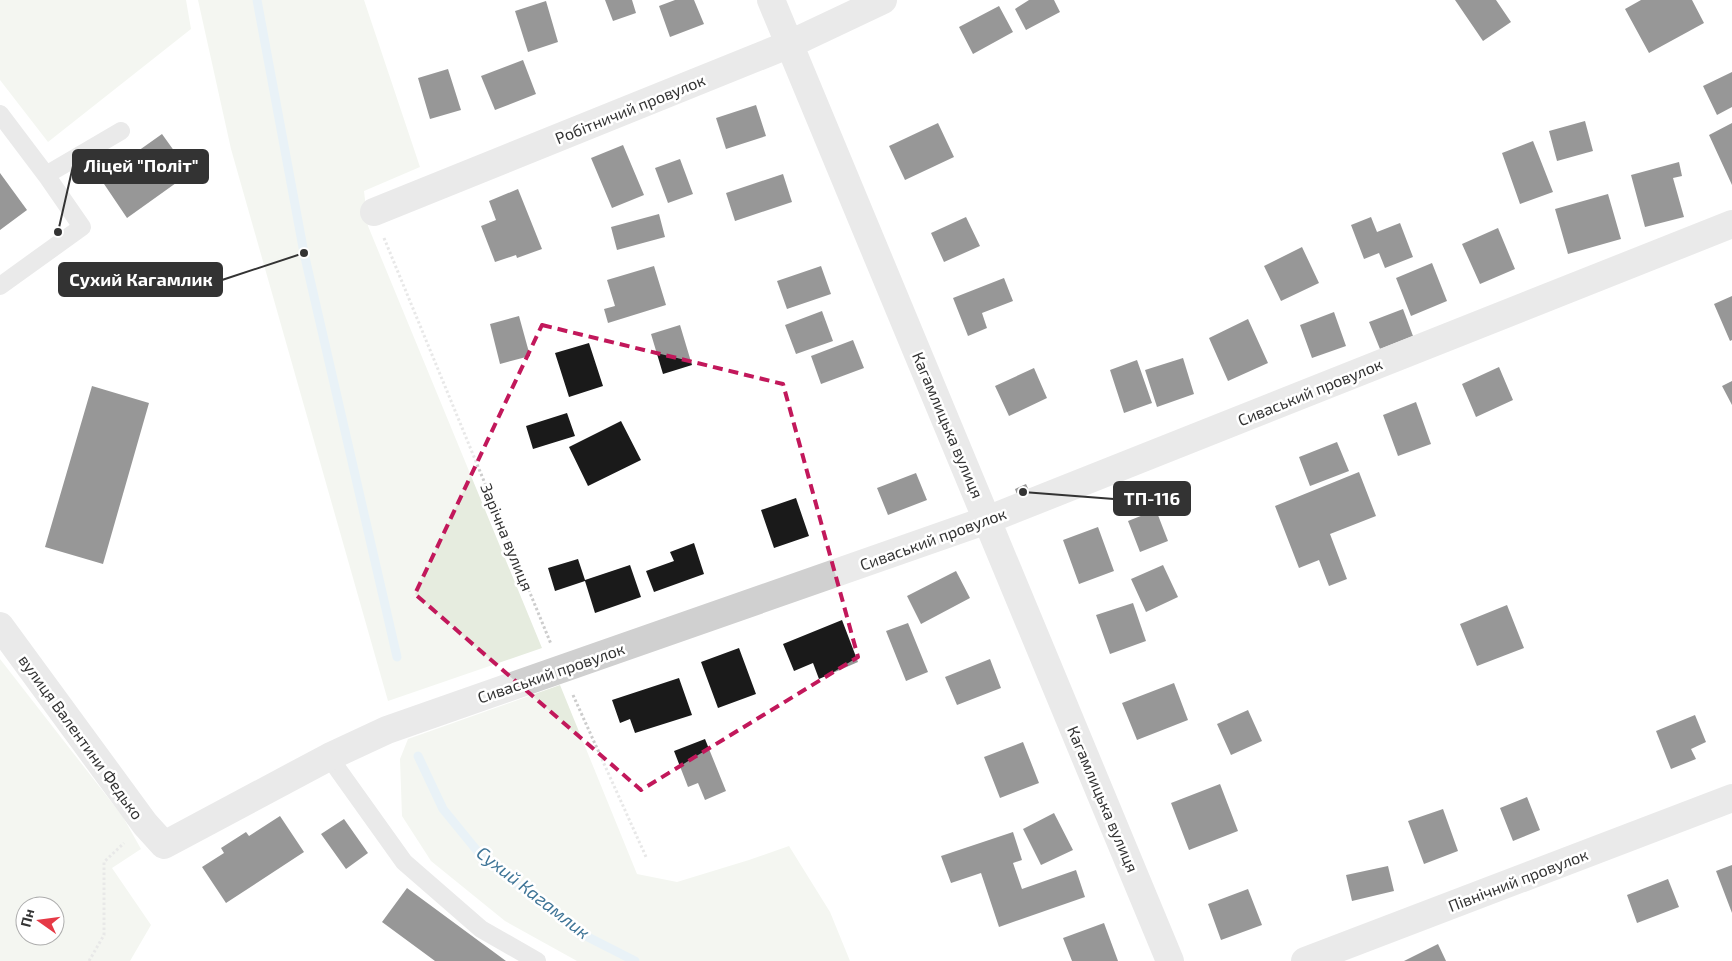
<svg xmlns="http://www.w3.org/2000/svg" width="1732" height="961" font-family="'Exo 2',sans-serif">
<rect width="100%" height="100%" fill="#fff"/>
<path fill="#e6ecdf" fill-rule="evenodd" d="M0,0h186l5,29 -143,113 -48,-62z
M198,0h166l56,167 -56,24 4,35 174,422 -154,53 -157,-552z
M0,659l123,158 18,32 -29,19 39,57 -21,36h-130zM25,906h30v30h-30z
M560,685l77,189 40,8 72,-22 40,-14 41,66 20,49h-273l-72,-40 -74,-60 -29,-45 -2,-57 8,-20z"/>
<g fill="none" stroke-linecap="round" stroke-linejoin="round">
<path stroke="#cfe2ee" stroke-width="9" d="M257,0l47,253 93,404
M418,756l25,53 40,49 95,74 57,29"/>
</g>
<path fill="#1a1a1a" d="M605,0h27l4,13 -23,8z
M675,0h19l10,24 -34,13 -11,-31z
M1029,0h25l6,12 -34,18 -11,-21z
M1455,0h41l15,22 -28,19z
M1641,0h51l12,23 -55,30 -24,-44z
M546,1l12,41 -30,10 -13,-41z
M999,6l14,26 -40,22 -14,-27z
M523,60l13,34 -41,16 -14,-34z
M448,69l13,41 -31,9 -12,-41z
M1732,72v35l-15,8 -14,-29z
M756,105l10,31 -40,13 -10,-31z
M1585,121l8,30 -36,10 -8,-30z
M938,123l16,34 -49,23 -16,-34z
M1732,123v62l-23,-50z
M162,134l28,39 -63,45 -27,-40z
M1533,141l20,51 -33,12 -18,-51z
M623,145l21,50 -32,13 -21,-50z
M680,159l13,35 -25,9 -13,-35z
M1679,162l3,14 -9,2 11,39 -39,10 -14,-52z
M0,173l27,37 -27,20z
M783,174l9,28 -57,19 -9,-28z
M518,189l24,60 -25,9 -1,-3 -21,7 -14,-36 15,-6 -7,-19z
M1608,194l13,45 -53,15 -13,-45z
M659,214l6,23 -48,13 -6,-23z
M966,217l14,29 -36,16 -13,-29z
M1371,217l6,15 23,-9 13,34 -28,11 -6,-15 -15,6 -13,-34z
M1498,228l17,41 -35,15 -18,-40z
M1302,247l17,36 -38,18 -17,-35z
M1432,263l15,38 -36,15 -15,-38z
M654,266l12,39 -58,18 -4,-14 11,-3 -8,-26z
M821,266l10,28 -44,15 -10,-28z
M1004,278l9,23 -31,12 5,15 -19,8 -15,-38z
M1732,296v44l-2,1 -16,-37z
M1403,309l10,27 -33,13 -11,-27z
M822,311l11,30 -37,13 -11,-29z
M1334,312l12,34 -34,12 -12,-33z
M519,316l11,40 -30,8 -10,-40z
M1248,319l20,44 -40,18 -19,-43z
M680,325l12,40 -29,9 -12,-40z
M853,340l11,28 -43,16 -10,-28z
M589,343l14,43 -34,11 -14,-44z
M1183,358l11,36 -37,13 -12,-37z
M1137,360l15,43 -28,10 -14,-43z
M1499,367l14,33 -37,17 -14,-33z
M1034,368l13,30 -38,18 -14,-30z
M1732,381v24l-10,-19z
M92,386l57,17 -46,161 -58,-17z
M1416,402l15,42 -33,12 -15,-41z
M567,413l8,23 -42,13 -7,-23z
M621,421l20,39 -53,26 -19,-39z
M1337,442l12,29 -39,15 -11,-29z
M1359,472l17,44 -46,18 17,45 -18,7 -10,-26 -20,8 -24,-62z
M916,473l11,27 -39,15 -11,-27z
M1026,484l5,11 -12,5 -4,-11z
M796,498l13,38 -35,12 -13,-38z
M1156,510l12,31 -28,11 -12,-31z
M1098,527l16,44 -35,13 -16,-44z
M694,543l10,31 -50,18 -8,-21 28,-10 -4,-9z
M578,559l7,21 45,-15 11,32 -46,16 -10,-32 -30,10 -7,-23z
M1163,565l15,32 -32,15 -15,-33z
M956,571l14,27 -49,26 -14,-28z
M1133,603l13,38 -36,13 -14,-39z
M1507,605l17,43 -47,18 -17,-42z
M842,620l16,42 -39,17 -6,-16 -19,8 -11,-27z
M908,623l20,49 -22,9 -20,-50z
M739,648l17,46 -38,14 -17,-46z
M990,659l11,29 -44,17 -12,-28z
M679,678l13,37 -57,18 -5,-14 -10,4 -8,-23z
M1174,683l14,37 -51,20 -15,-37z
M1248,710l14,31 -31,14 -14,-31z
M1695,715l11,27 -15,7 5,10 -25,10 -15,-38z
M705,739l21,52 -21,9 -7,-17 -10,4 -14,-36z
M1023,742l16,41 -39,15 -16,-41z
M1220,784l18,47 -49,19 -18,-47z
M1527,797l13,33 -27,11 -13,-33z
M1443,809l15,42 -34,13 -16,-43z
M1054,813l19,37 -32,15 -18,-36z
M280,816l24,36 -78,51 -24,-36 22,-14 -3,-5 25,-16 3,4z
M344,819l24,34 -22,16 -25,-35z
M1013,832l9,28 -9,3 9,26 54,-19 9,27 -86,30 -18,-54 -30,10 -10,-27z
M1732,865v48l-16,-42z
M1388,866l6,25 -42,10 -6,-26z
M1668,879l11,28 -42,16 -10,-28z
M407,888l99,73h-71l-53,-39z
M1248,889l14,36 -41,15 -13,-36z
M1104,923l14,38h-46l-9,-23z
M1438,944l8,17h-42z"/>
<g fill="none" stroke-linecap="round" stroke-linejoin="round">
<path stroke="#cdcdcd" stroke-width="3" stroke-dasharray="2.5 2.5" stroke-linecap="butt" d="M384,238l167,406
M573,695l74,164
M89,961l15,-26v-73l20,-19"/>
<path stroke="#d0d0d0" stroke-width="18" d="M0,114l46,61
M0,286l82,-59 -36,-52 75,-44
M329,757l75,105 77,67 56,32"/>
<path stroke="#d0d0d0" stroke-width="28" d="M771,0l399,961
M374,212l416,-168 93,-44
M0,626l145,198 19,21 165,-88 58,-27 600,-210 745,-296
M1305,961l427,-163"/>
</g>
<path d="M0 0H1732V961H0ZM542,325l241,59 75,273 -217,133 -226,-196z" fill="#fff" fill-opacity=".55" fill-rule="evenodd"/>
<path fill="none" stroke="#c2185b" stroke-width="4" stroke-dasharray="10 6" stroke-linejoin="round" d="M542,325l241,59 75,273 -217,133 -226,-196z"/>
<g text-anchor="middle" stroke-width="5" stroke-linejoin="round" paint-order="stroke">
<g font-size="16" fill="#333" stroke="#fff">
<text transform="translate(630 109) rotate(-22)" y="6">Робітничий провулок</text>
<text transform="translate(1310 392) rotate(-22)" y="6">Сиваський провулок</text>
<text transform="translate(948 425) rotate(67)" y="6">Кагамлицька вулиця</text>
<text transform="translate(507 537) rotate(68)" y="6">Зарічна вулиця</text>
<text transform="translate(933 539) rotate(-20)" y="6">Сиваський провулок</text>
<text transform="translate(551 673) rotate(-19)" y="6">Сиваський провулок</text>
<text transform="translate(81 737) rotate(54)" y="6">вулиця Валентини Федько</text>
<text transform="translate(1103 799) rotate(67)" y="6">Кагамлицька вулиця</text>
<text transform="translate(1518 880) rotate(-21)" y="6">Північний провулок</text>
</g>
<g font-size="18" font-style="italic" fill="#3f7597" stroke="#fff">
<text transform="translate(533 893) rotate(38)" y="6">Сухий Кагамлик</text>
</g>
</g>
<path fill="none" stroke="#333" stroke-width="2" d="M58 232L73 166M304 253L222 280M1023 492L1114 499"/>
<g fill="#333" stroke="#fff" stroke-width="2">
<circle cx="58" cy="232" r="5"/>
<circle cx="304" cy="253" r="5"/>
<circle cx="1023" cy="492" r="5"/>
</g>
<g fill="#333" stroke="#333" stroke-width="2">
<rect x="73" y="150" width="135" height="33" rx="5"/>
<rect x="59" y="263" width="163" height="33" rx="5"/>
<rect x="1114" y="482" width="76" height="33" rx="5"/>
</g>
<g font-size="18" text-anchor="middle" font-weight="bold" fill="#fff">
<text x="141" y="172">Ліцей "Політ"</text>
<text x="141" y="286">Сухий Кагамлик</text>
<text x="1152" y="505">ТП-116</text>
</g>
<g transform="translate(40 921) rotate(284)"><circle r="24" fill="#ffffff" stroke="#adadad"/>
<path d="M0-4L9 19L0 12L-9 19Z" fill="#e63946"/>
<text y="-8" font-size="14" font-weight="bold" text-anchor="middle" fill="#333333">Пн</text>
</g>
</svg>
